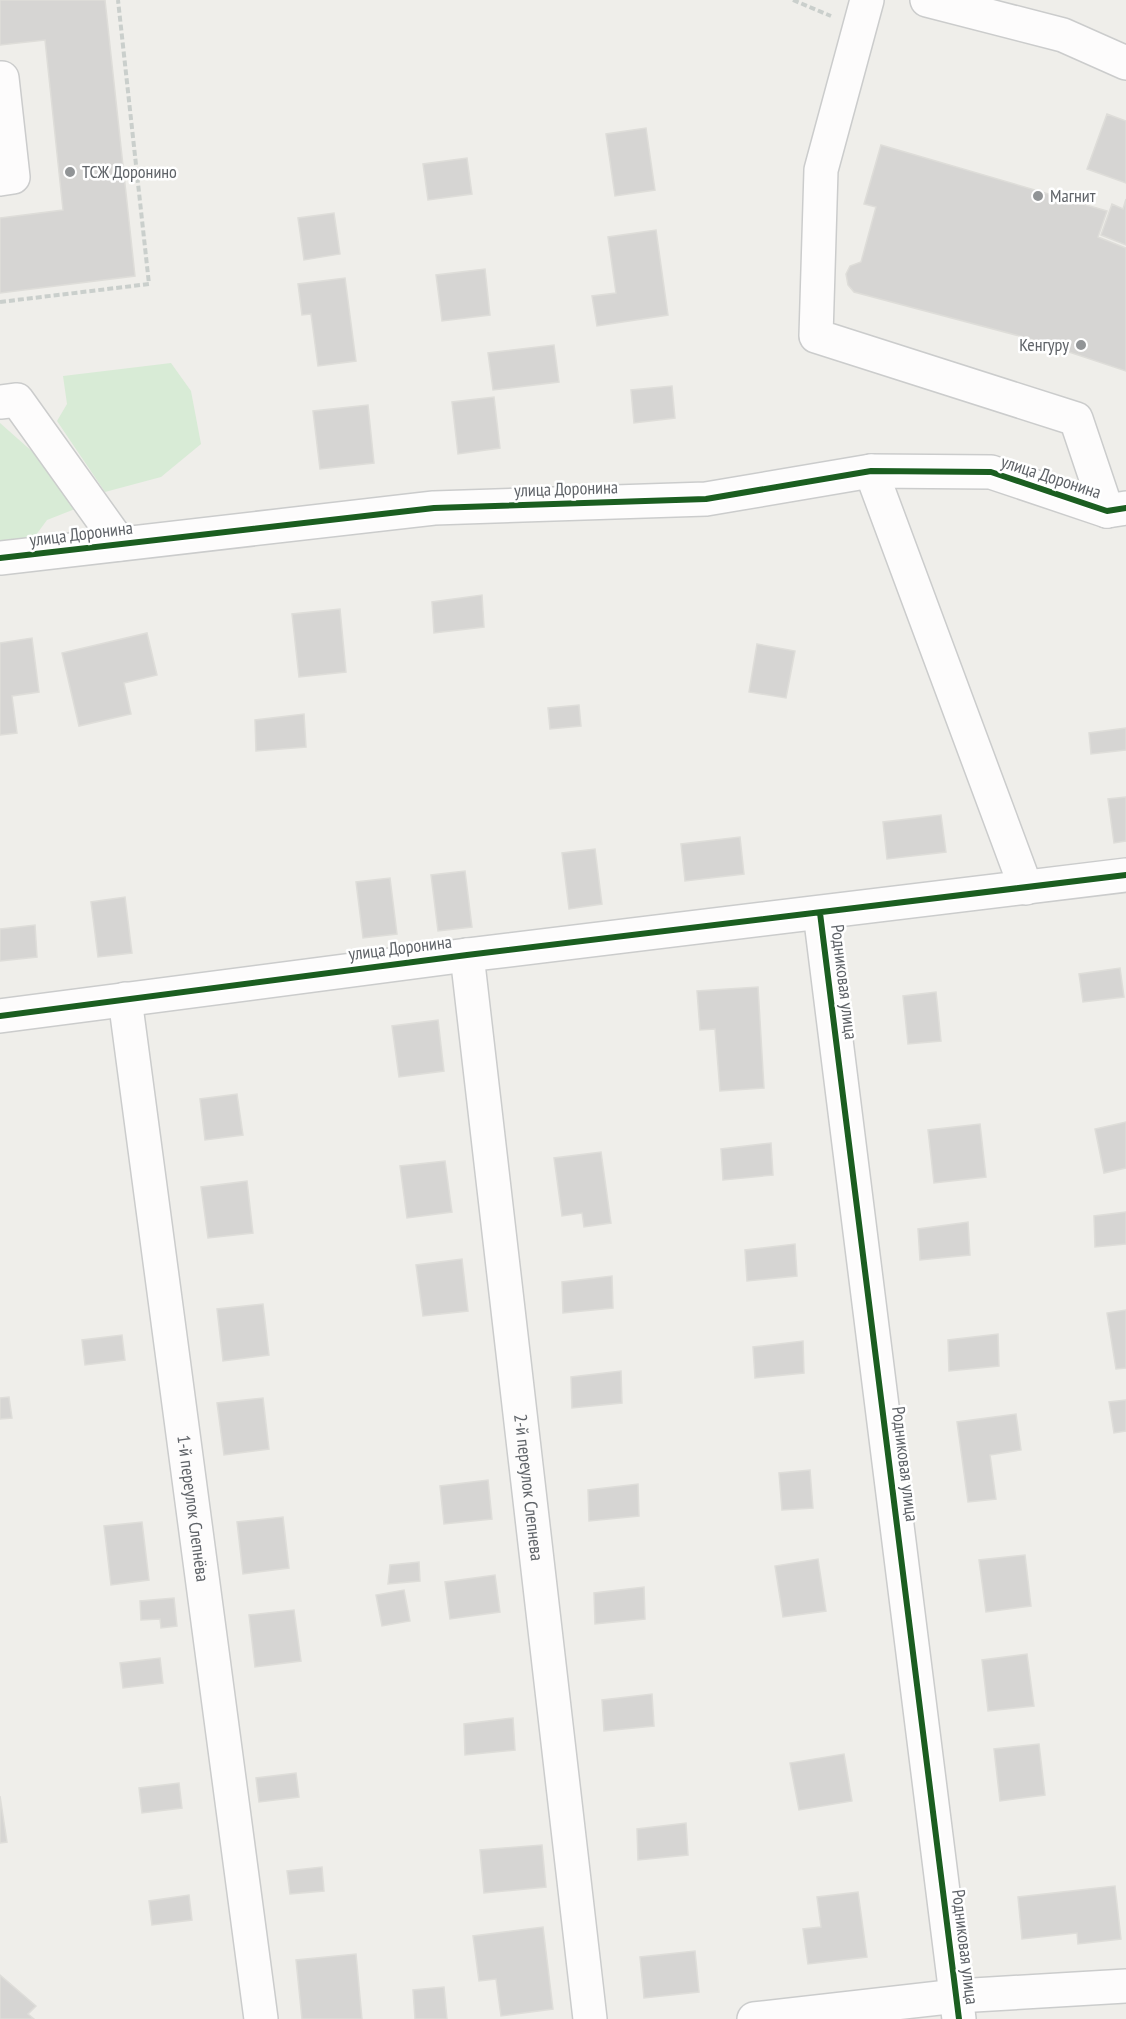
<svg xmlns="http://www.w3.org/2000/svg" width="1126" height="2019" font-family="'PT Sans Narrow',sans-serif">
<rect width="100%" height="100%" fill="#efeeea"/>
<path fill="#d8ebd6" d="M171,363l20,28 10,53 -40,33 -56,15 -48,-71 10,-17 -4,-28z
M0,423l35,31 40,55 -28,11 -17,23 -30,3z"/>
<path fill="#d6d5d3" stroke="#deddd9" stroke-width="1.5" d="M0,0h105l30,276 -135,17v-75l63,-8 -18,-170 -45,5z
M1107,114l19,7v62l-39,-14z
M646,128l9,62 -40,6 -9,-62z
M881,145l226,66 -9,26 28,11v123l-99,-33 -173,-46 -6,-7 -2,-11 4,-8 11,-4 15,-55 -12,-3z
M467,158l5,36 -44,6 -5,-36z
M1126,199v46l-25,-10 11,-31 11,5z
M334,213l6,41 -36,6 -6,-42z
M656,230l12,85 -71,11 -5,-30 24,-3 -8,-56z
M485,269l5,46 -48,6 -6,-46z
M345,278l11,83 -38,5 -7,-52 -9,1 -4,-31z
M554,345l5,37 -66,8 -5,-37z
M672,386l3,32 -41,5 -3,-33z
M494,397l6,51 -42,6 -6,-52z
M368,405l6,58 -54,6 -7,-58z
M482,595l2,32 -50,6 -2,-31z
M340,609l6,63 -47,5 -7,-63z
M147,633l10,42 -33,8 7,31 -52,12 -17,-73z
M32,638l7,54 -27,4 5,37 -17,2v-92z
M757,644l38,7 -9,47 -37,-6z
M579,705l2,21 -31,3 -2,-21z
M304,714l2,33 -50,4 -1,-31z
M1126,728v22l-35,4 -2,-21z
M1126,797v44l-12,2 -6,-44z
M941,815l5,37 -59,7 -4,-37z
M740,837l4,37 -59,7 -4,-37z
M595,849l7,55 -33,5 -7,-56z
M465,871l7,56 -34,4 -7,-56z
M390,878l7,56 -34,4 -7,-56z
M125,897l7,56 -34,4 -7,-55z
M35,925l2,32 -37,4v-32z
M1120,968l4,29 -41,5 -4,-28z
M758,987l6,101 -44,3 -5,-62 -15,1 -3,-39z
M936,992l5,49 -33,3 -5,-48z
M438,1020l6,51 -45,6 -7,-51z
M237,1094l6,41 -38,5 -5,-41z
M1126,1122v46l-22,5 -9,-44z
M980,1124l6,53 -52,6 -6,-53z
M771,1143l2,32 -50,5 -2,-31z
M601,1152l10,71 -27,4 -2,-14 -20,3 -8,-58z
M445,1161l7,51 -45,6 -7,-52z
M247,1181l6,52 -45,5 -7,-51z
M1126,1212v32l-31,3 -1,-31z
M968,1222l2,33 -50,5 -2,-31z
M795,1244l2,32 -50,5 -2,-31z
M462,1259l6,52 -45,5 -7,-51z
M612,1276l1,32 -50,5 -1,-31z
M263,1304l6,51 -46,6 -6,-52z
M1126,1310v58l-10,1 -9,-56z
M998,1334l1,32 -50,5 -1,-31z
M122,1335l3,25 -40,5 -3,-25z
M803,1341l1,32 -49,5 -2,-31z
M621,1371l1,32 -50,5 -1,-31z
M9,1397l3,21 -12,1v-21z
M263,1398l6,51 -45,6 -7,-52z
M1126,1400v31l-12,2 -5,-31z
M1016,1414l5,36 -31,5 6,44 -28,3 -11,-80z
M810,1470l3,38 -31,2 -3,-37z
M488,1480l4,39 -48,5 -4,-38z
M638,1484l1,32 -50,5 -1,-31z
M283,1517l6,51 -46,6 -6,-52z
M142,1522l7,58 -38,5 -7,-59z
M1025,1555l6,51 -45,6 -7,-52z
M818,1559l8,52 -43,6 -8,-51z
M419,1562l1,19 -32,3 2,-19z
M495,1575l5,37 -50,7 -5,-37z
M644,1587l1,32 -50,5 -1,-31z
M404,1590l6,31 -28,5 -6,-31z
M174,1598l3,28 -16,2 -1,-9 -19,1 -1,-19z
M294,1610l7,51 -46,6 -6,-52z
M1027,1654l7,52 -46,5 -6,-51z
M160,1658l3,25 -40,5 -3,-25z
M652,1694l2,32 -50,5 -2,-31z
M513,1718l2,32 -50,5 -1,-31z
M1039,1744l6,51 -45,6 -6,-52z
M844,1754l8,47 -53,9 -9,-47z
M296,1773l3,24 -40,5 -3,-24z
M179,1783l3,25 -40,5 -3,-25z
M0,1796l7,46 -7,1z
M686,1823l2,32 -50,5 -1,-31z
M542,1845l4,42 -62,6 -4,-43z
M322,1867l2,24 -34,3 -3,-23z
M1115,1886l6,53 -43,5 -1,-11 -55,6 -4,-42z
M858,1892l9,65 -59,7 -5,-35 18,-2 -4,-30z
M189,1895l3,25 -40,5 -3,-24z
M543,1927l10,82 -52,7 -5,-37 -17,2 -6,-45z
M695,1951l4,41 -55,6 -4,-41z
M356,1954l6,65h-60l-6,-59z
M0,1975l36,31 -8,8 6,5h-34z
M444,1987l3,32h-32l-2,-29z"/>
<g fill="none" stroke-linecap="round" stroke-linejoin="round">
<defs>
<g id="minor">
<path d="M867,0l-46,170 -5,166 260,83 31,92"/>
<path d="M927,0l136,35 63,28"/>
<path d="M0,79l2,-1 11,99 -13,2"/>
<path d="M0,402l17,-2 103,144"/>
<path d="M871,471l155,417"/>
<path d="M0,558l434,-50 272,-9 165,-28 120,1 116,39 19,-3"/>
<path d="M820,913l139,1106"/>
<path id="s1" d="M467,955l123,1064"/>
<path id="s2" d="M125,999l136,1020"/>
<path d="M0,1016l467,-61 659,-80"/>
<path d="M754,2019l203,-23 169,-10"/>
</g>
</defs>
<use href="#minor" stroke="#cbcccc" stroke-width="36"/>
<path stroke="#cacfcc" stroke-width="4" stroke-dasharray="6 3" stroke-linecap="butt" d="M793,0l38,16
M0,302l149,-18 -31,-284"/>
<use href="#minor" stroke="#fdfcfc" stroke-width="33"/>
<defs>
<path id="cycleway" d="M0,558l434,-50 272,-9 165,-28 120,1 116,39 19,-3
M820,913l139,1106
M0,1016l467,-61 659,-80"/>
</defs>
<use href="#cycleway" stroke="#fff" stroke-width="10"/>
<use href="#cycleway" stroke="#1b5e20" stroke-width="6"/>
</g>
<g fill="#919496" stroke="#fff" stroke-width="2">
<circle cx="70" cy="172" r="6"/>
<circle cx="1038" cy="196" r="6"/>
<circle cx="1081" cy="345" r="6"/>
</g>
<g text-anchor="middle" stroke-width="5" stroke-linejoin="round" paint-order="stroke">
<g font-size="18" fill="#5f6368" stroke="#fff" text-anchor="start">
<text x="82" y="178">ТСЖ Доронино</text>
<text x="1050" y="202">Магнит</text>
<text x="1069" y="351" text-anchor="end">Кенгуру</text>
</g>
<g font-size="18" fill="#5f6368" stroke="#fff">
<text transform="translate(1051 477) rotate(18)" y="6">улица Доронина</text>
<text transform="translate(566 489) rotate(-2)" y="6">улица Доронина</text>
<text transform="translate(81 534) rotate(-7)" y="6">улица Доронина</text>
<text transform="translate(400 948) rotate(-7)" y="6">улица Доронина</text>
<text transform="translate(844 982) rotate(83)" y="6">Родниковая улица</text>
<text transform="translate(905 1464) rotate(83)" y="6">Родниковая улица</text>
<text dy="6" stroke="none"><textPath href="#s1" startOffset="536">2-й переулок Слепнева</textPath></text>
<text dy="6" stroke="none"><textPath href="#s2" startOffset="514">1-й переулок Слепнёва</textPath></text>
<text transform="translate(965 1947) rotate(83)" y="6">Родниковая улица</text>
</g>
</g>
</svg>
